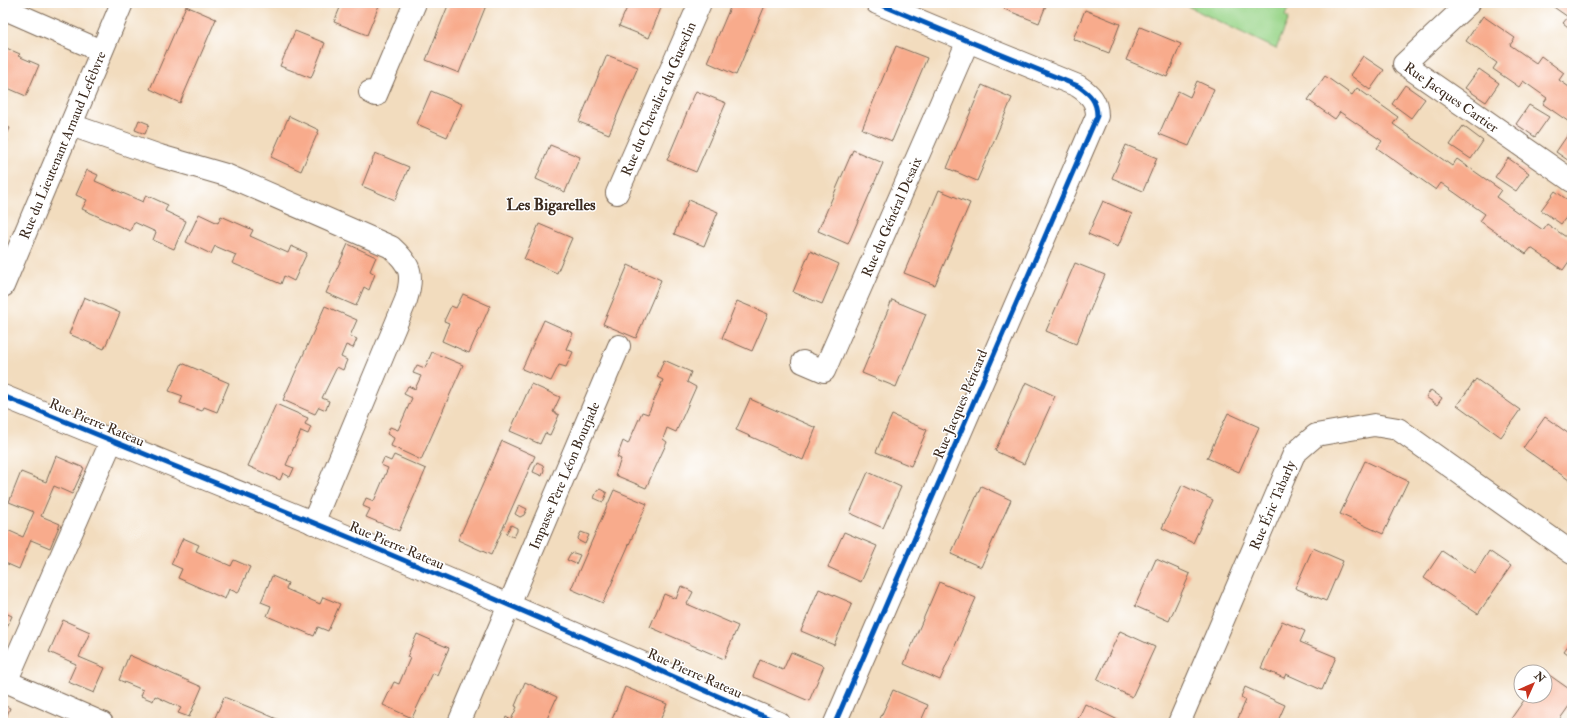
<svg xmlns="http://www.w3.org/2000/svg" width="1575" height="726" font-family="'IM FELL Double Pica',serif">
<rect width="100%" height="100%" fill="#fff"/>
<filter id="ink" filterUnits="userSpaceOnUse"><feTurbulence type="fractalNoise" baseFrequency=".025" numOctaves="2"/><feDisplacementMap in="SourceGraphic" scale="8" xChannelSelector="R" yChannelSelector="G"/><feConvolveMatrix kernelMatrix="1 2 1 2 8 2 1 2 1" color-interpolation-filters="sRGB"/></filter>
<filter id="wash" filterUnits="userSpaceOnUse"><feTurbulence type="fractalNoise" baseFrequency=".012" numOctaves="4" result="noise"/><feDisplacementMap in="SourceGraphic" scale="16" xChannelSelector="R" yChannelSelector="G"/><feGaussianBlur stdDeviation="0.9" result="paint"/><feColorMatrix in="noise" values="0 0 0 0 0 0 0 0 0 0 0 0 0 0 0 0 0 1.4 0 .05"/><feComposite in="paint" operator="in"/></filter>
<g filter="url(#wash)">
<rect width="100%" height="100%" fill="#f2dcbe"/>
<path fill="#9ad58a" stroke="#6a8054" d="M1181,3h109l-5,13 4,2 -13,31z"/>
<g id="blocks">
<path fill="#f8ab8c" d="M342,3h38l-13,32 -33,-13z
M449,3h38l-28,70 -33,-13z
M629,3h34l-14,35 -30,-12z
M732,3h34l-30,72 -29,-13z
M1007,3h40l-8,20 -35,-14z
M1548,3h24v27l-9,-7 5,-6z
M186,6l30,13 -36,84 -30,-14z
M1085,10l35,14 -11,29 -36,-14z
M1483,16l32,22 -5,7 26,18 5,-7 23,17 -5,7 13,9v35l-29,-20 4,-6 -24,-17 -4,6 -26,-18 4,-6 -31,-22z
M1140,27l41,17 -14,33 -41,-17z
M295,31l30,12 -14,35 -31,-12z
M896,46l31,12 -35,83 -30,-12z
M4,47l16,7 -2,2 21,9 -13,31 -23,-10z
M607,55l31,12 -29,67 -30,-12z
M1363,56l21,14 -14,20 -20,-15z
M1479,69l20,14 -13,19 -21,-14z
M1325,76l27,19 5,-7 41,29 -5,7 59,42 5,-7 44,31 -5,7 21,15 26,18 4,-6 25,17v16l-9,13 -32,-22 -5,6 -46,-33 5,-7 -44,-31 -5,7 -59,-42 5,-7 -42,-29 -5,7 -27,-19z
M1197,81l17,8 -25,57 -30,-12 19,-43 12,6z
M982,85l30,13 -35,83 -30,-13z
M1405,85l20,14 -14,19 -19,-14z
M431,91l31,13 -15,33 -30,-13z
M696,91l30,12 -30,69 -29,-12z
M1529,105l20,12 -14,20 -19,-13z
M289,116l30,14 -18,41 -30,-14z
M139,120l10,4 -4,10 -10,-4z
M3,125l7,3 -5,11 3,1 -5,13z
M1463,126l20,15 -12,18 -21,-14z
M1569,133l3,2v28l-16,-11z
M550,145l30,12 -15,35 -29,-13z
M1126,145l31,13 -14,33 -31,-13z
M853,150l30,13 -35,81 -30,-13z
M375,153l34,14 -14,33 -33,-14z
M1508,158l21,15 -13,18 -21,-14z
M87,170l11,5 -3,6 48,21 3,-7 22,10 -3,6 21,10 -12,28 -21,-9 3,-8 -22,-10 -4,9 -48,-22 5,-9 -11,-5z
M939,190l31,13 -35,82 -31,-12z
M1555,191l17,12v7l-11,14 -20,-14z
M689,200l29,12 -14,34 -30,-12z
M1103,201l29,13 -14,33 -30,-13z
M199,214l19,9 3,-7 32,14 -3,6 38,17 3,-7 16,7 -13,28 -10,-5 -3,8 -49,-21 4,-8 -21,-9 -4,8 -25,-12z
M539,224l33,14 -15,35 -33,-14z
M348,244l28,13 -6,14 5,3 -6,16 -5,-3 -8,19 -30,-13z
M810,251l29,13 -17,40 -29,-12z
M1075,263l30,12 -29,69 -30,-13z
M628,265l33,15 -25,58 -33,-14z
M463,294l27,12 -21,47 -27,-12 7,-18 -5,-2 7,-15 5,2z
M84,297l36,16 -16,36 -35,-15z
M892,300l34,14 -30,73 -34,-14z
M737,301l31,13 -16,37 -30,-13z
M325,306l32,14 -7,16 7,3 -4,9 -7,-3 -5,12 6,3 -4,10 -6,-3 -15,31 7,3 -3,9 -7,-3 -4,7 -32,-14z
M544,320l29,13 -7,16 7,3 -7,15 -7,-2 -8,16 -29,-12z
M432,352l31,13 -42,95 -30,-14 3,-8 -7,-4 3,-7 8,3 14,-32 -8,-4 4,-8 7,3 6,-13 -8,-3 4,-8 8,3z
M664,360l27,12 -4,10 9,5 -20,45 -9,-4 -4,11 4,3 -21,46 -31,-13 6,-16 -4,-2 6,-16 5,3 14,-32 6,2 15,-34 -6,-3z
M182,363l47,20 -12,29 -13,-5 -2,4 -22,-8 3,-7 -14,-5z
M1476,379l44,31 -19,27 -44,-32z
M1026,382l29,14 -31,68 -29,-13z
M531,384l29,13 -7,15 6,3 -9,20 -5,-2 -5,11 -30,-13z
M1431,390l11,8 -5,7 -11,-8z
M750,399l66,29 -13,32 -67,-30z
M276,404l32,14 -3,6 6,3 -3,7 -7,-3 -15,34 8,3 -4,9 -7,-4 -3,7 -32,-14z
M1228,413l31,14 -20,45 -32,-14z
M892,415l35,15 -16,36 -35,-14z
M1545,417l27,19v39l-3,5 -46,-32z
M502,441l33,15 -44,99 -33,-15z
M394,455l32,14 -27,62 -33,-14 4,-8 -7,-3 3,-8 8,3 14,-33 -7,-3 3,-7 7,3z
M56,456l28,12 -12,26 -18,-8 -13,30 19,8 -10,24 -19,-8 -12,29 -16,-7v-34l20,9 11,-25 -25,-10 12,-30 25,10z
M1365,461l43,20 -25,53 -43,-20z
M537,462l6,3 1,5 -2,6 -9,-4z
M868,472l33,15 -18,41 -33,-15z
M1182,485l31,15 -20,43 -31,-15z
M981,486l30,14 -30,67 -30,-13z
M600,489l7,4 -4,9 -9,-4 3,-7z
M614,490l33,14 -44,99 -32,-14z
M519,505l8,4 -3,6 -4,2 -5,-3z
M511,525l6,3v3l-3,6 -8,-3z
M581,532l8,3 -4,9 -6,-3 -1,-3z
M844,532l33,14 -16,36 -33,-15z
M183,538l16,7 -3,6 35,15 3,-6 16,7 -12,26 -9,-4 -4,10 -47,-21 4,-9 -11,-5z
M1313,548l30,13 -17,40 -31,-13z
M1442,551l33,22 14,-22 22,15 -33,48 -54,-36z
M574,553l6,2 -4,9 -9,-4 3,-6z
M1156,559l34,15 -21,47 -34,-15z
M272,576l16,7 -2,6 34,15 3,-7 17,7 -12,27 -10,-4 -4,9 -47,-20 4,-10 -10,-4z
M939,582l37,16 -36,82 -36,-16z
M681,586l12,6 -6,12 51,22 -14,33 -74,-32 14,-33 12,5z
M819,589l33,14 -18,42 -33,-14z
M3,612l9,4 -9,20z
M63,620l27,12 -11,25 26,11 -11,25 -26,-11 8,-18 -27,-12z
M1282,621l23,10 -5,11 36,15 -14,33 -36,-16 -2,4 -23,-10z
M1120,631l35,16 -23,50 -35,-17z
M417,634l32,14 -12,27 -4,-2 -21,45 -29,-13 11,-23 5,2 11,-26 -3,-1z
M1572,640v17l-8,-6z
M791,652l33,14 -15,35 -56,-24 7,-17 23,10z
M129,655l73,32 -13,30 -11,-4 3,-5 -26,-12 -2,5 -12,-5 2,-6 -24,-10z
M1545,672l27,19v17l-3,-2 -12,17h-49l19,-27h18z
M525,682l32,15 -11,24 -4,-2 -2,4h-37l3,-6 5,3 6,-13 -2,-1z
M625,687l42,17 -8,19 -48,-1z
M1245,687l40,18 -8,18h-41l10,-23 -5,-3z
M893,690l35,15 -8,18h-42z
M224,697l37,15 25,11h-70l-3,-1z
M1085,704l33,16 -1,3h-41z
M3,705l7,3 -6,15h-1z"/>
</g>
</g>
<g filter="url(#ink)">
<use href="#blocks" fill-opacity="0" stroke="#7b6856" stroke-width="1"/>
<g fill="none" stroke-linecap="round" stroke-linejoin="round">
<defs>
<g id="minor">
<path id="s1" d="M1469,3l-65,61 168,117"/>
<path d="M3,8l98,43"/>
<path d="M370,92l6,3 39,-92"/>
<path d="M71,125l89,31 66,19 165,72c20,18 23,27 15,53l-93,223"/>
<path id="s2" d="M617,193l83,-190"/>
<path id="s3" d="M3,286l119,-283"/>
<path id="s4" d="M803,362l21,9 144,-330"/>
<path d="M3,396c103,43 206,84 309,126 157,64 312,133 467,201"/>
<path d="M3,680l99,43"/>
<path d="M6,682l105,-240"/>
<path id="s5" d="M459,723l160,-377"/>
<path d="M835,723l262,-607c0,-15 -7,-22 -19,-30l-110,-45 -91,-38"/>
<path id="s6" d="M1179,723l115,-269 22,-19 58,-10 24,4 174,124"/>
</g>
</defs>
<use href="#minor" stroke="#7b6856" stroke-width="24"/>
<use href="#minor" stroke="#fff" stroke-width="22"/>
<defs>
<path id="cycleway" d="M3,396c103,43 206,84 309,126 157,64 312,133 467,201
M835,723l262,-607c0,-15 -7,-22 -19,-30l-110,-45 -91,-38"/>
</defs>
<use href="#cycleway" stroke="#fff" stroke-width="8"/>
<use href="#cycleway" stroke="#0057b8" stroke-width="5"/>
</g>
</g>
<g text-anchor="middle" stroke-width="3" stroke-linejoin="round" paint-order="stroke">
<g font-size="14" fill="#3b2a1e" stroke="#fff">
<text dy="5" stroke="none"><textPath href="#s1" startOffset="147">Rue Jacques Cartier</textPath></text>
<text dy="5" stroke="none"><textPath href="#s2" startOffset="103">Rue du Chevalier du Guesclin</textPath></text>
<text dy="5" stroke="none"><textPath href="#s3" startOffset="153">Rue du Lieutenant Arnaud Lefebvre</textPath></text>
<text dy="5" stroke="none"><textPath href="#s4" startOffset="191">Rue du Général Desaix</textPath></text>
<text transform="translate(960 404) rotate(-67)" y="5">Rue Jacques Péricard</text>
<text transform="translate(97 422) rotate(23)" y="5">Rue Pierre Rateau</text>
<text dy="5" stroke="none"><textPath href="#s5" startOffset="269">Impasse Père Léon Bourjade</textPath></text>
<text dy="5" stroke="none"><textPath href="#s6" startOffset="237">Rue Éric Tabarly</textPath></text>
<text transform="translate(397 545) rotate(23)" y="5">Rue Pierre Rateau</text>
<text transform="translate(695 673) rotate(24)" y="5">Rue Pierre Rateau</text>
</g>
<g font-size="16" font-weight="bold" fill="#3b2a1e" stroke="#fff">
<text x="551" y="210">Les Bigarelles</text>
</g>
</g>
<rect width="1575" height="726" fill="none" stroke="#fff" stroke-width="16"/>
<g transform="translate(1533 684) rotate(45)"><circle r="19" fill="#ffffff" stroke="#b1aaa5"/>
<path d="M0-3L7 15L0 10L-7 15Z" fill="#c8321e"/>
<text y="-6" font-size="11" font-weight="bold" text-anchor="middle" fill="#3b2a1e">N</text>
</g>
</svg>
